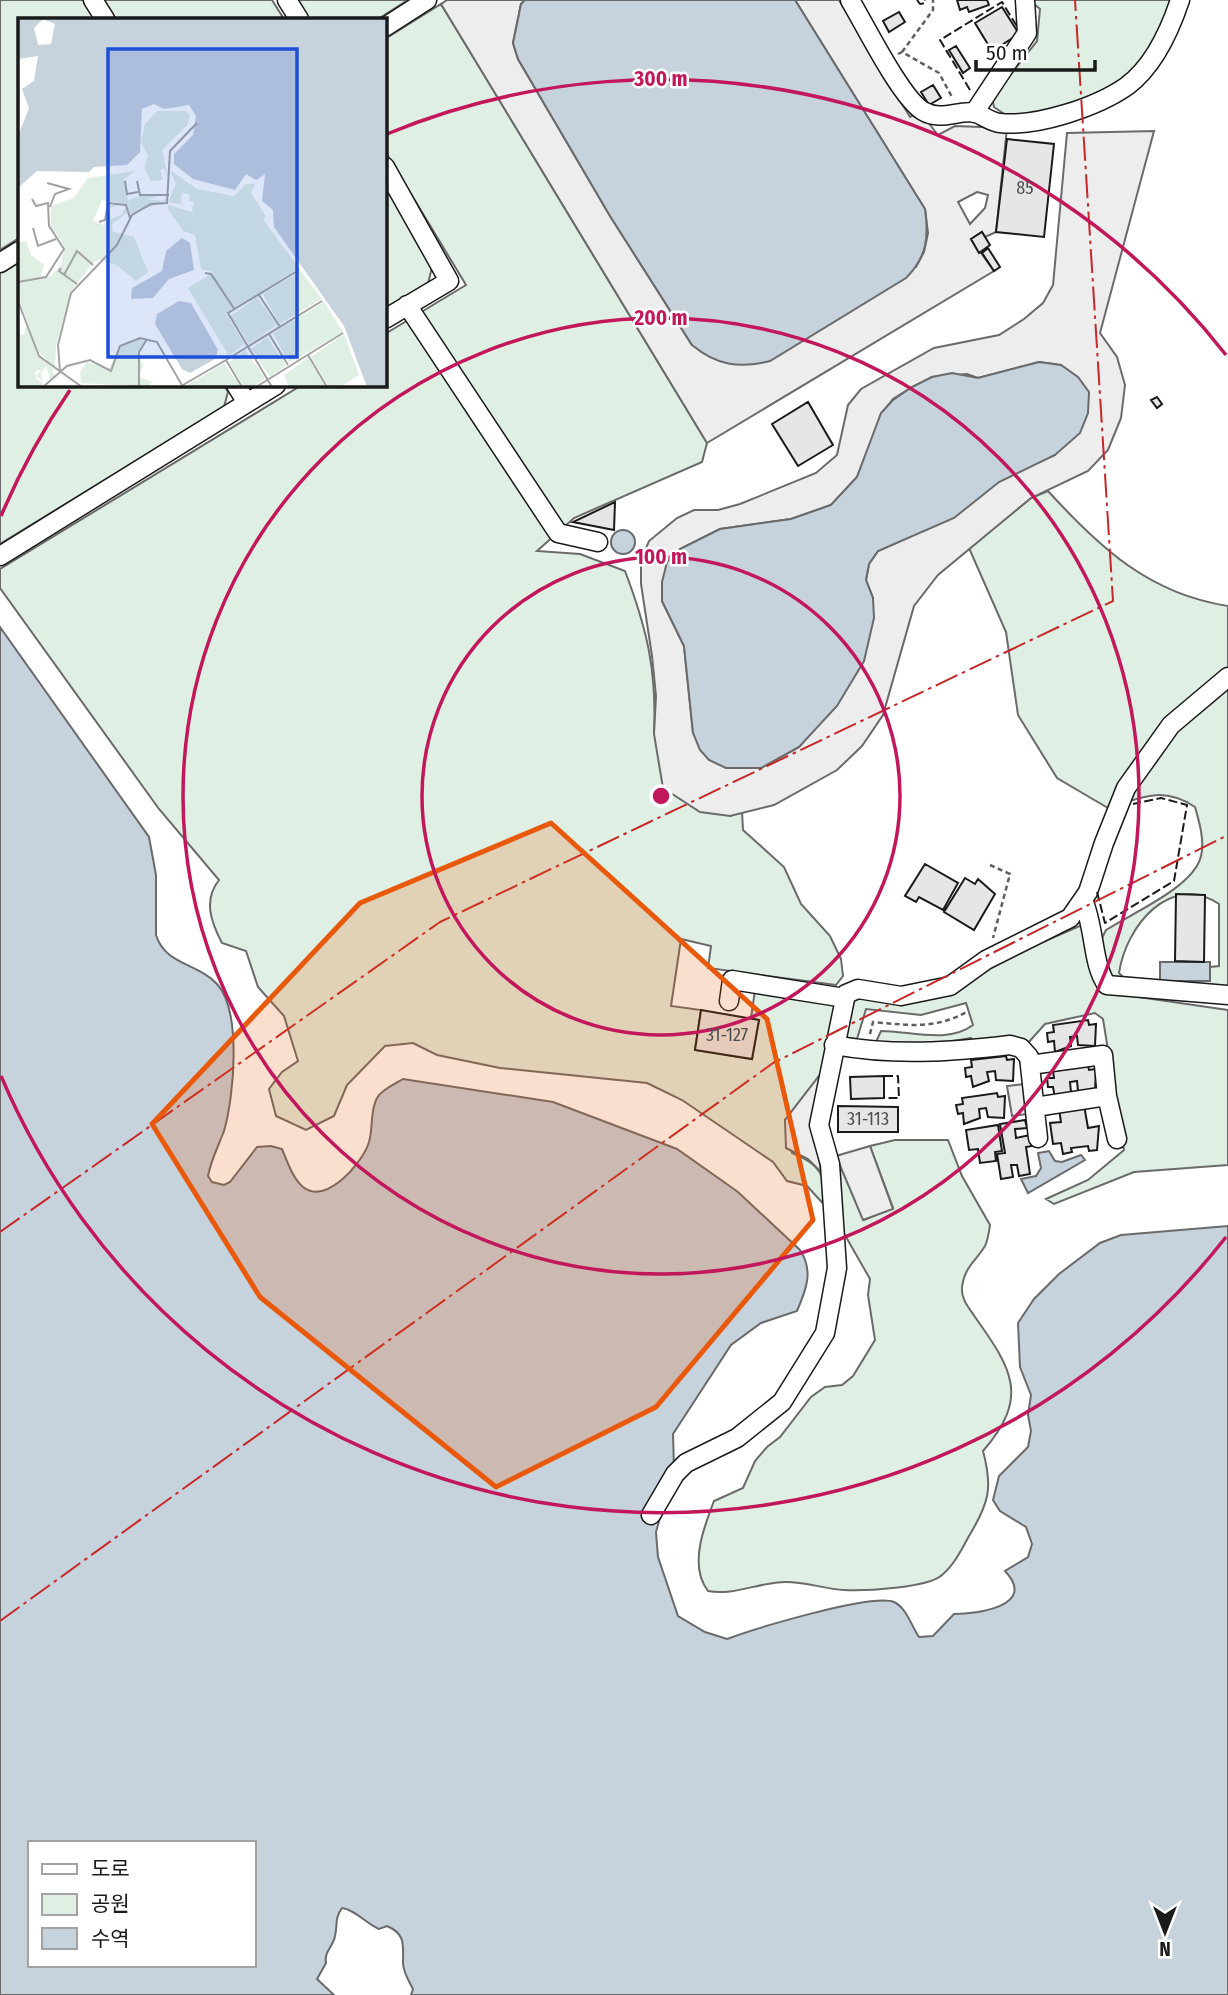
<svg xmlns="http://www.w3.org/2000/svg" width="1228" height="1995" font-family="'Fira Sans Condensed','Noto Sans KR',sans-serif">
<rect width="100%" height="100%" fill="#fff"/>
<path fill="#e0efe3" stroke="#6a6a6a" stroke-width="2" d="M0,0h83l12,19h-76v219l-19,12z
M104,0h168l12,19h-168z
M296,0h112l-30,19h-71z
M1029,0h159l-41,73 -79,39 -61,4 -13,-9 -2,-9 45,-57 3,-32z
M441,4l266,439 -5,19 -128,56 -37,33 43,3 45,17c22,58 32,100 29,163l76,82 12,-5 1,19 41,37 17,37 29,32 11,23 2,17 -7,9 -128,-17 3,-22 -30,-7 -10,67 30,4 -6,40 57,9 7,-39 -8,-2 4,-28 83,13 -16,69 -37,48 7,33c32,12 32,25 36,56l-21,-23 -20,-5 -14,-19 -91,-62 -35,-17 -147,-15 -63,-13 -24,-12 -28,3 -38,39 -13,31 -28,14 -30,-14 -7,-27 13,-17 16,-11 -14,-45 -26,-29 -12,-36 -24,-8c-11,-21 -19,-43 -3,-63l-60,-71 -159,-221v-19l302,-184h83v-51l81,-49 -81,-134v-112z
M385,183l48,80 -5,21 -43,26z
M19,261v124h205l4,7 -4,15 -224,137v-271z
M1048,491c51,56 101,103 180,115v384l-77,-9h58l1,-14 9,-1v-62c-49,-32 -93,22 -100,69l8,8 -19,-3 -8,-36 6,-12c26,-17 88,-43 95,-74 4,-15 -2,-35 -6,-49 -32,-21 -53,-10 -87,1l-51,-30 -39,-63 -12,-83 -37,-84 62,-50z
M1082,925l11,28 5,38 130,19v155l-94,7 -80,32 -8,-5 42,-19 36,-30 -21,-131 -8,-6 -50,11 -17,19 -58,3 1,-8 -30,5 -66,1 6,-13c29,0 67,13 92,-6l-7,-22 -45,12 -55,-6 -9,30 -17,-2 8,-32 7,-7 33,1 109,-37z
M895,1140h53l14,36 28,49c-1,6 -2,15 -5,21 -9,15 -21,21 -23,42 -1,11 7,20 13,29 37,52 55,80 8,134 10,37 6,52 -14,85 -7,13 -15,29 -27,39 -14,13 -78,16 -98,15 -19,-1 -38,-8 -58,-8 -27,0 -52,14 -78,9 -19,-24 -5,-62 6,-90l29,-13 12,-27 12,-14 13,-10 31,-40 14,-10 17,-2 11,-9 22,-36 -7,-45 2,-16 -28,-49 -6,-74 28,64 29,-12 -23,-62z"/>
<path fill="#ededed" stroke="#6a6a6a" stroke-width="2" fill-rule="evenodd" d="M447,0h78l-4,4 -8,39 5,16 92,157 82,129 224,-78 8,-15 4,-19 -3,-24 -130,-209h44l71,117 10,-5 18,23 17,-9 52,2 -11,104 -11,5 -3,-5 -11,7 23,32 -287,172 -266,-439zM977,192l11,3 -3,13 -15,16 -12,-22z
M1154,131l-54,202 17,24 8,28 -4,33 -13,32 -20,21 -57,27 -93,77 -24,31 -31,109 -21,31 -25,24 -63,35 -44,11 -30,-4 -37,-24 -9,-54 2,-38 -4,-40 -11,-72v-24l8,-19 28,-23 17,-8h24l22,-6 76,-31 21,-18 11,-50 13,-16 73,-41 65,-13 25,-16 19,-16 10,-18 14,-152zM1039,362l22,3 -6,90 -40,16 -82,55 -55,25 -9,13 -3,16 7,18 -56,128 -18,21 -38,21h-35l-33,-35 -9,-87 -22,-45 5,-39 13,-13 40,-20 71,-10 40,-14 26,-28 25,-64 11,-14 19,-12 20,-10 35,-3 11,4z
M822,1072l-6,61 5,39 -13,-13 -22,-11 -1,-28z
M1032,1083l3,30 -23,3 -5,-30z
M870,1146l23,63 -30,11 -27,-64z"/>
<path fill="#c6d2dc" stroke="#6a6a6a" stroke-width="2" fill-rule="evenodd" d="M525,0h270l130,209c4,28 2,48 -19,69l-136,83c-31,8 -54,4 -78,-16l-82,-129 -92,-157 -5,-16 8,-39z
M1039,362l22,3 17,12 11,15 -1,21 -8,20 -25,22 -56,27 -45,36 -76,33 -9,13 -3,16 7,18 1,20 -10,43 -27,45 -38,41 -38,21h-35l-17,-8 -9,-10 -7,-17 -9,-87 -22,-45v-19l5,-20 13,-13 40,-20 71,-10 40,-14 26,-28 24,-64 12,-13 19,-13 20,-10 20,-4 26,5z
M611 542a12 12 0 1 1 24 0a12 12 0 1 1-24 0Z
M0,627l149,210 7,38v60c9,30 42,28 61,49 25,27 17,113 7,147 -6,16 -13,29 -16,45l4,6 12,3 6,-3 27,-35 14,-1 11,3c5,12 11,30 21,38 23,18 57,-22 65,-42 6,-15 1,-32 9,-47 4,-8 18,-14 26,-19l150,23 124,47 61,43 62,58c14,21 6,40 -3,61l-36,12 -30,22 -58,89 1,33 -18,65 2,25 20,59 27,16 22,7c27,-10 144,-46 167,-37 12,5 18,25 25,35l14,-1 21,-22c23,0 84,-8 51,-43l23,-14 4,-13 -6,-17 -26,-16 -7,-11 6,-24 29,-29 3,-16 -3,-16 3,-20 -11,-28 -2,-44 16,-24 25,-25 41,-31 21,-8 107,-9v769h-817l2,-6c-4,-8 -10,-17 -10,-26 0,-18 3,-29 -16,-37l-8,3c-14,-6 -23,-19 -37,-21 -8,11 -4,17 -7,28 -2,11 -11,15 -9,27l-9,16 17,16h-334zM30,1843h224v122h-224z
M1160,962h50v19h-50z
M1049,1151l6,10 7,1 19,-7 4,5 -57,33 -7,-14 15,-3 5,-8 -3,-15z"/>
<path fill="#e6e6e6" stroke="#1a1a1a" stroke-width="2" d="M957,0h30l2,5 -20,7 -2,-5 -7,3z
M1002,7l17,27 -27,17 -17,-28z
M899,12l6,10 -16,10 -6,-11z
M956,46l14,22 -7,5 -14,-23z
M933,85l8,13 -12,7 -8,-13z
M1007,139l47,5 -10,93 -48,-5z
M982,232l8,13 -11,8 -8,-14z
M988,248l12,19 -6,4 -12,-18z
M1157,397l5,7 -5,4 -6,-8z
M808,402l25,43 -35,21 -26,-42z
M615,502l-1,28 -41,-8z
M925,864l33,19 -15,27 -24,-13 -3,5 -11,-6z
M965,878l10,6 3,-5 17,15 -21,36 -30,-18z
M1176,894l29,1 -1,67 -29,-1z
M701,1010l58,10 -7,39 -57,-9z
M1088,1020l1,5 7,-1 -1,22 -17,-1 -1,-9 -7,1 1,9 -16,6 -1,-11 -6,1 -1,-9 7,-1 -1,-7z
M1006,1056l1,4 7,-1 -1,22 -17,-1 -1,-9 -8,1 2,9 -16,6 -2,-11 -5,1 -1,-9 7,-1 -1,-7z
M1088,1066l1,4 7,-1 -1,23 -17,-1 -1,-10 -7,1 1,10 -16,6 -2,-11h-5l-1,-9h7l-1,-7z
M884,1076v22l-33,1 -1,-22z
M997,1093l1,4 7,-1 -1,22 -16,-1 -2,-9 -7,1 1,9 -16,6 -1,-11 -5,1 -2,-9 7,-1 -1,-6z
M1084,1105l4,23 11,-2 -2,24 -8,1 -1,-5 -17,2 1,4 -9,2 -2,-11 -8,1 -3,-21 11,-1 -2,-13z
M838,1106l60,1v25h-60z
M1025,1120l2,8 -12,1 1,9 14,-3 2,11 -6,1 4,27 -11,2 -2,-11h-6l2,12 -12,2 -4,-25 8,-1 -5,-29z
M998,1125l4,26 -7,1 1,9 -16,2 -2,-14 -9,1 -3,-20z"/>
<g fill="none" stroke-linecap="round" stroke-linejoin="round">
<defs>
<path id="minor" d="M93,0l12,19
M287,0l12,19
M850,0c15,25 51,98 73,111 18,11 37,-2 53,2 8,3 15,9 24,10 37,4 97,-16 127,-37 27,-20 43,-56 53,-86
M385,27l42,-27
M974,113l53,-80 -2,-33
M385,167l64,114 -64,38
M0,263l19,-12
M407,305l151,228 40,9
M236,385l11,18
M0,556l276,-171
M1083,900c12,27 9,65 24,85l121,10
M729,1001l3,-21 113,18
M834,1045c59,11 117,7 176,0l11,3 8,9 9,81
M1030,1065l73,-10 4,41 10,43
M1035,1107l72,-11
M651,1515l24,-41 11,-11 51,-25 45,-36 43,-69 12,-65 -7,-104 -11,-39 27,-131 12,-5 43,7 49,-10 36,-26 84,-42 18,-26 16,-49 22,-55 45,-63 57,-48"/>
</defs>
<use href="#minor" stroke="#1a1a1a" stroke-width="21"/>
<path stroke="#5f5f5f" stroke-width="2.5" stroke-dasharray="5 3.5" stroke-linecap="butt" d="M902,52l31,-42v-10
M898,54l4,-2 37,21 13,24
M990,865l20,9 -17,64
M870,1034l3,-12c35,3 63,8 95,-11"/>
<use href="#minor" stroke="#fff" stroke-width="18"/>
<path stroke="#1a1a1a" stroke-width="2" stroke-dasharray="9 3.5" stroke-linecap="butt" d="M917,0l3,4 5,-1v-3
M970,90l-30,-50 62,-38 16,26
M1097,892l8,31 69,-42 13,-76 -26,-7 -28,6
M884,1076h14l1,22h-15"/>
<path stroke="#c62828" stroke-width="2" stroke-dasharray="24 5 3.5 5" stroke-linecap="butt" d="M0,1232l440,-310 673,-321 -38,-601
M0,1621l773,-558 455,-228"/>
</g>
<path fill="#e8590c" fill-opacity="0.2" stroke="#e8590c" stroke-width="5" stroke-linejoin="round" d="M551,823l216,196 46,201 -157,187 -160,80 -236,-190 -108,-173 208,-221z"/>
<g fill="none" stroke="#c2185b" stroke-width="3.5">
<circle cx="661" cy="796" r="239"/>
<circle cx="661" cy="796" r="478"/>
<path d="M1226 1237A717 717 0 0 1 1 1076M1 516A717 717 0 0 1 70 390M387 134A717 717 0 0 1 1226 355"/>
</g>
<g text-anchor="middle" stroke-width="5" stroke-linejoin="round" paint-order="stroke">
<g font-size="18" fill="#4d4d4d">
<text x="1025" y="194">85</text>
<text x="727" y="1041">31-127</text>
<text x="868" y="1125">31-113</text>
</g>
</g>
<g transform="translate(18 18)">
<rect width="369" height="369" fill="#fff"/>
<path d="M168,93l4,4 -3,10 -25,25 6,28 -4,-10 -4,2 3,10 -12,1 -7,-13 4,-12 -7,-14 4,-18 12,-13zM152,152l27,19 37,7 12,-12h9l-4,9 14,22 -1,6 35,47 -73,45 18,31 -15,12 -41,-68 26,-16 -13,-3 -6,-34 -12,-4 -15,-22v-4l24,7 2,-10 -5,-1 1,-6 -8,-2 -1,11 -13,-2 8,-18zM117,153l-11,8 4,21 11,-4 23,-1 -15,4 16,2 5,-4 -2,4 -36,13 -2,-10 -26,-4 -9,21 11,4 3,-20h13l-11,3 2,11 10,-4 5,-9 1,7 -15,11 1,8 21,5 14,35 -12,9 -18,-15 -19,-7 -6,4 -22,28 -15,55 -1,22 -17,-17 -20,-55v-54l8,-1 5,14 13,10 -3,11 9,1 11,-13 4,-17 -14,-20v-21l23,-8 14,-20zM283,253l21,28 -43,25 -16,-30zM239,279l20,28 -28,19 -18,-28zM306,284l19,30 -54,31 -16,-30zM9,305l10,32 19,16 -4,-1 3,5 -5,4 -4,-13 -5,7 2,8 -7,-5 6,-7 -7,2 1,8 7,4 -2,4h-23v-53l6,1zM326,316l15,41 -19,12h-11l-18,-30zM249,319l19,28 -16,12 -19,-28zM121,320l5,4 -7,10 6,13 -4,12 13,5 -2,5 -69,-4 -1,-11 7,-10 22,7 9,-20zM227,332l20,28 -12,9h-9l-15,-25zM290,340l18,29h-37l-5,-12zM206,345l17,24 -55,-1z" fill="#e0efe3"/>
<path d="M0,1h25l-9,9 4,17 13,-1 4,-20 -12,-5h344v368h-20l-23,-61 -70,-99 -1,-17 -11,-9 3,-27 -9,6 -10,-6 -11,16 -42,-11 -19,-15v-10l19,-19 3,-19 -7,-11 -25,4 -10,-5 -12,5 -2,43 -13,13 -33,2 -5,5 -52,-1 -19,17v-52l11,-28 -7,-19 12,-8 4,-25 -20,3zM164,220l8,5 4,27 -25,9 -16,19 -22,1 1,-11 30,-17 4,-20zM161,283l12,2 27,47 -3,9 -25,14 -8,-4 -27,-45 2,-10z" fill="#c6d2dc"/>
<path fill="none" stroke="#a3a3a3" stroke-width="2" d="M107,163l2,13 11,-2M119,163l3,14h29M29,165l22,6 -14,5 -5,13M81,204l6,-2 3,-17 18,2 4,13M15,210l5,18 18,-7M43,250l-2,3 18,13M187,255l6,1 24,36M46,257l13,-24 16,14M0,264l28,-5 18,-28 -15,-23 -1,-23 -12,3 -4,-7M241,277l21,32M0,283l21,55 43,31M251,316l19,31M290,337l19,32M208,342l96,-59M42,353l-2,-26 13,-52 46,-48 15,-30 19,-11 16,-1 3,-52 27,-28M165,367l43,-25 16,27M25,369l24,-21 23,-6 21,11 9,-25 20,-8 17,4 26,45M121,369v-35l8,-13M238,369l87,-54M254,369l-44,-74 71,-43"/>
<path fill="#1d4ed8" fill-opacity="0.15" stroke="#1d4ed8" stroke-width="3.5" d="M90,31h189v308h-189z"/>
<rect width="369" height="369" fill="none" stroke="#1a1a1a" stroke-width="3.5"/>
</g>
<circle cx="661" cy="796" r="10" fill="#c2185b" stroke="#fff" stroke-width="3.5"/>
<g font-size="21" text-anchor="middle" font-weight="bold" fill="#c2185b" stroke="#fff" stroke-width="5" stroke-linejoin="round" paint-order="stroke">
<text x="661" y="86">300 m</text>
<text x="661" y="325">200 m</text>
<text x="661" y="564">100 m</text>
</g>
<rect x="28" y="1841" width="228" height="126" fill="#ffffff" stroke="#a3a3a3" stroke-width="2"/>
<rect x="42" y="1864" width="35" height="10" fill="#ffffff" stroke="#a3a3a3" stroke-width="2"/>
<text x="91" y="1876" font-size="21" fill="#1a1a1a">도로</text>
<rect x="42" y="1894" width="35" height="21" fill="#e0efe3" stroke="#a3a3a3" stroke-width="2"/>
<text x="91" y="1911" font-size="21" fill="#1a1a1a">공원</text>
<rect x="42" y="1928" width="35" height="21" fill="#c6d2dc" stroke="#a3a3a3" stroke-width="2"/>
<text x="91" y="1946" font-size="21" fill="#1a1a1a">수역</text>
<g transform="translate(1165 1932) rotate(180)" stroke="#ffffff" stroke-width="5" paint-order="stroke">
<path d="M0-5L12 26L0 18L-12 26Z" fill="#1a1a1a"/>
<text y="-10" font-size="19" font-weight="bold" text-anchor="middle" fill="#1a1a1a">N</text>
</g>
<path d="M976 60v10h119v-10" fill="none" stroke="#1a1a1a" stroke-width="3.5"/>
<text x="986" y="60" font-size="21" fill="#1a1a1a" stroke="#ffffff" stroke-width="5" paint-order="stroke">50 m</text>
</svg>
